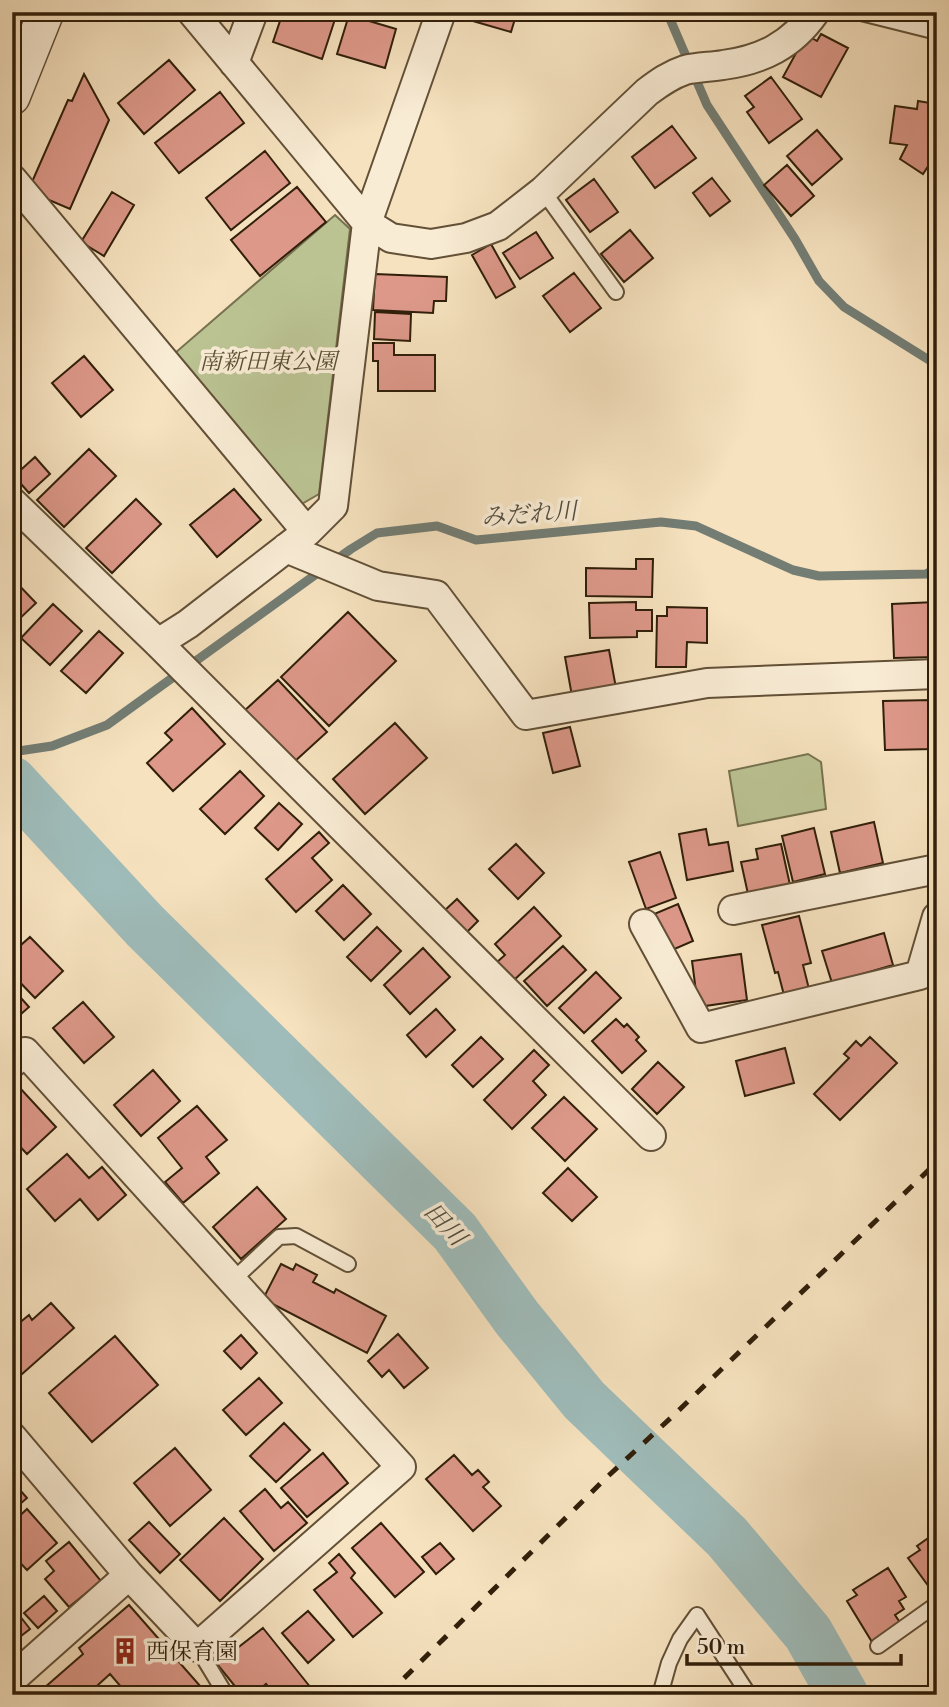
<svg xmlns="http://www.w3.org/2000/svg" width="949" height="1707" font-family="'Libre Bodoni','Noto Serif JP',serif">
<rect width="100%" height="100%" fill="#f6e2bf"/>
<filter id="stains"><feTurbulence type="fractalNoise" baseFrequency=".00286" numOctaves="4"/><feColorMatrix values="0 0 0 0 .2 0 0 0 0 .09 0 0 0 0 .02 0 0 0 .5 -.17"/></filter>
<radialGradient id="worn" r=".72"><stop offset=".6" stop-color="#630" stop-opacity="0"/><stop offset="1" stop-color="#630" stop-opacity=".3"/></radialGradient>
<path fill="#bbc393" stroke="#76714e" stroke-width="2" d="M335,215l15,14 -31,265 -19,11 -125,-152z
M808,754l13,8 5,47 -88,17 -9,-55z"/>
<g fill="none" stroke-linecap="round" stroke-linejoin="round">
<path stroke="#737d74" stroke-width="9" d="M667,12l40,93 88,134 24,42 25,26 93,58
M12,752l40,-6 55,-21 244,-176 26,-16 60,-7 39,14 185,-18 35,4 97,44 26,6 107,-2 11,-6"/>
<path stroke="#9fbcba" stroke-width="51" d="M12,782l133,144 310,306 62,86 67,82 143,137 81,96 35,62"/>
</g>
<path fill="#dd9889" stroke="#311f0a" stroke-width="2" d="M283,12l54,1 -15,46 -49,-17z
M468,12h49l-6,20 -45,-13z
M349,15l47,14 -11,39 -48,-14z
M821,34l27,14 -27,49 -38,-20 19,-35 4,2 4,-7 7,4z
M169,60l26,30 -51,44 -26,-31z
M84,74l25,46 -39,89 -42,-18 40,-91 4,1z
M771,77l31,42 -33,24 -22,-31 7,-5 -9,-11z
M220,92l24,31 -65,50 -24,-30z
M918,101l18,3 -7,49 5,4 -11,17 -23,-15 7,-14 -17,-2 5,-37 22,3z
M672,126l24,32 -41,30 -23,-31z
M817,130l25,29 -30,26 -25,-29z
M265,151l25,32 -59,47 -25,-32z
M937,159v26l-7,-1z
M787,165l27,31 -23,20 -27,-31z
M712,178l18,23 -20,15 -17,-23z
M594,179l24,33 -28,20 -24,-32z
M297,187l29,35 -66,54 -29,-36z
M112,192l22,13 -30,51 -23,-14z
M630,230l23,28 -29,24 -23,-28z
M536,232l17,26 -33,21 -17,-26z
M491,244l24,43 -19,11 -24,-43z
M574,273l27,35 -31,24 -27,-36z
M375,274l72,3 -1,24h-12l-1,12 -60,-3z
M375,312l36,2 -1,27 -36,-2z
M373,343h21v12h41v36h-57v-30h-5z
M84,356l29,34 -32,27 -29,-34z
M89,449l27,27 -52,51 -27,-27z
M35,457l15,17 -21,19 -15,-17z
M234,489l27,31 -44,37 -27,-32z
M136,499l25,25 -49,49 -26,-25z
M636,559h17l-1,38 -66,-1v-28l50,1z
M13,579l23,24 -24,23v-46z
M636,602v8h16v21h-15v6l-47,1 -1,-35z
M935,602l2,55 -43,1 -2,-54z
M53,604l29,27 -32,34 -29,-27z
M667,607l40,1v35l-20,-1 -1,25h-30l1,-51h10z
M348,612l48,49 -67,65 -48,-49z
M99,631l24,22 -37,40 -25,-22z
M609,650l7,38 -44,8 -7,-39z
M278,680l49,52 -34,31 -49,-52z
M932,700l2,49 -49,1 -2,-49z
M192,708l33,36 -52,47 -26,-28 25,-23 -7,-7z
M395,723l32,35 -62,56 -32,-35z
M570,727l10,39 -27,7 -10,-40z
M240,771l24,25 -39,38 -25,-25z
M279,803l23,21 -24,26 -23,-22z
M874,822l9,41 -43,10 -9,-41z
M814,828l11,46 -32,8 -11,-46z
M706,829l3,16 19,-3 5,29 -46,9 -8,-46z
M319,832l10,11 -17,15 20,22 -36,32 -30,-33z
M516,844l28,29 -26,26 -29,-30z
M781,844l9,41 -42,9 -7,-32 17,-3 -2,-10z
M660,852l16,46 -30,11 -17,-47z
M343,885l28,29 -27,26 -28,-29z
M457,899l21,22 -12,12 -22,-22z
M678,904l15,37 -30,13 -16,-37z
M534,907l27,29 -48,45 -17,-18 9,-8 -10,-11z
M799,916l12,47 -8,2 7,28 -25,6 -7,-27 -3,1 -13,-48z
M377,927l24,24 -30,30 -24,-24z
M884,933l9,32 -61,18 -10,-32z
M30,937l33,34 -28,27 -23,-24v-21z
M563,946l23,24 -39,36 -23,-25z
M423,948l27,29 -40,37 -26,-29z
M741,954l6,46 -49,7 -6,-46z
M596,972l25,26 -37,35 -25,-25z
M12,988l17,19 -17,15z
M83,1002l31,35 -30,26 -31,-35z
M436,1009l19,21 -29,27 -19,-22z
M616,1019l8,8 3,-3 12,13 -3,3 10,11 -24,22 -30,-32z
M481,1037l22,22 -30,28 -21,-22z
M870,1037l27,26 -57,57 -26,-26 35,-36 -5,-4 12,-13 5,5z
M785,1048l9,35 -49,13 -9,-35z
M534,1050l15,15 -16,16 13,14 -34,34 -28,-29z
M658,1062l26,25 -27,27 -25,-25z
M153,1070l27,31 -39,35 -27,-31z
M19,1087l37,40 -29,27 -15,-16v-45z
M564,1097l33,32 -32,32 -33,-33z
M197,1106l30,34 -21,17 13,16 -36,30 -18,-21 17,-14 -24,-30z
M67,1154l22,24 13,-11 24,28 -28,25 -18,-21 -25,22 -28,-32z
M568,1168l29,29 -25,24 -29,-28z
M257,1187l29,32 -45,40 -28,-32z
M281,1264l12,6 3,-6 21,11 -4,7 21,11 2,-4 50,27 -19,37 -104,-54z
M51,1303l23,25 -61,54 -1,-53 17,-14 3,5z
M398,1334l30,34 -24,20 -15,-18 -7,7 -14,-16z
M241,1335l16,18 -16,16 -17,-18z
M115,1336l43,49 -66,57 -43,-49z
M259,1378l23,25 -36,32 -23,-25z
M284,1423l26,27 -34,32 -26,-26z
M175,1448l36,42 -41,36 -36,-43z
M323,1453l25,30 -41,34 -26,-29z
M454,1455l18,20 6,-5 11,12 -6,5 18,19 -28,25 -47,-52z
M12,1481l15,17 -15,13z
M265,1489l16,19 7,-6 19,21 -33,28 -34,-40z
M27,1509l30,34 -30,27 -15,-16v-31z
M224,1518l39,41 -43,42 -40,-41z
M149,1522l31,32 -20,19 -31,-33z
M381,1523l43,49 -29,25 -43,-49z
M931,1536l6,7v55l-29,-40 12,-8 -3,-4z
M69,1542l32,39 -32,26 -24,-28 9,-8 -8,-10z
M440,1543l14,16 -18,15 -14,-17z
M339,1554l16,19 -4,5 31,35 -29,24 -39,-47 23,-18 -8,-9z
M888,1568l18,29 -7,4 5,8 -9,6 6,9 -29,18 -25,-41 10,-6 -4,-5z
M44,1596l13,15 -19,17 -14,-15z
M129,1605l79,90h-80l-18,-21 -23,21h-51l47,-41 -4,-6z
M12,1606l18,23 -18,14z
M308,1611l26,29 -26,23 -26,-30z
M263,1628l48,60 -9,7h-27l-9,-11 -13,11h-11l-25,-31z"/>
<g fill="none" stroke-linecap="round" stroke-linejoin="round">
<defs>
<path id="service" d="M857,12l80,20
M543,191l73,101
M232,1281l47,-44 17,-1 52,28
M878,1646l59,-42
M197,1647l29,48
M660,1695l9,-32 11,-24 17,-24 52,80"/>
<path id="minor" d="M192,12l175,211 24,15 40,6 35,-6 32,-12 45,-35 104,-99c12,-9 23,-17 38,-22 12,-3 26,-3 38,-5 39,-5 69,-20 92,-53
M234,63l19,-51
M12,179l295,353
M12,502l146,141 493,493
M286,548l92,38 58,9 90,120 181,-32 230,-9
M158,643l30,-19 119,-92 26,-26 34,-283 74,-211
M733,910l204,-41
M644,924l57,104 219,-53 17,-58
M12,1063l13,-11 376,415 -204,180 -68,-72 -117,-138
M12,1679l117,-104"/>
<path id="tertiary" d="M12,97l34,-85"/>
</defs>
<use href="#service" stroke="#625037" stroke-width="18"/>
<use href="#minor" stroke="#625037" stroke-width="32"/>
<use href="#tertiary" stroke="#625037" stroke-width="38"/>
<use href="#service" stroke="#f9ecd5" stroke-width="14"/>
<use href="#minor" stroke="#f9ecd5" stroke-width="28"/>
<use href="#tertiary" stroke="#f9ecd5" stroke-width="35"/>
<path stroke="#311f0a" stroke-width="5" stroke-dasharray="12 12" stroke-linecap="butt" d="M387,1695l219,-217 70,-65 261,-251"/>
</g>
<defs>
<symbol id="building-bare" viewBox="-9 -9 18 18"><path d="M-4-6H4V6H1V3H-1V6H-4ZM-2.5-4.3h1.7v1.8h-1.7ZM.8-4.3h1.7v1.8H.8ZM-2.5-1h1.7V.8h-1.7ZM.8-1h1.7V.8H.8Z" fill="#8f2418" stroke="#f9ecd5" stroke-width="2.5" paint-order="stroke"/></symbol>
</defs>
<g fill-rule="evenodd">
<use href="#building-bare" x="106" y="1632" width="38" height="38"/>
</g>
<g text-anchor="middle" stroke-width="7" stroke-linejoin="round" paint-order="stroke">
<g font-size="23" font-style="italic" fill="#5a5033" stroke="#f9ecd5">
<text x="268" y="369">南新田東公園</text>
</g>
<g font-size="23" fill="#311f0a" stroke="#f9ecd5" text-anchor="start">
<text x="146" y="1659">西保育園</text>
</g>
<g font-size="24" font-style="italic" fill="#524e3f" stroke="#f9ecd5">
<text transform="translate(529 514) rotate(-4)" y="8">みだれ川</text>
<text transform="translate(445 1224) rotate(47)" y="8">田川</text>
</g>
</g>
<rect width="949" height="1707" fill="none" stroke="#f6e2bf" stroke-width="42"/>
<rect x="14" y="14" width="921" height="1679" fill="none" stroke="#311f0a" stroke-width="3.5"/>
<rect x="21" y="21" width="907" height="1665" fill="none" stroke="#311f0a" stroke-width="2"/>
<path d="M687 1654v10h214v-10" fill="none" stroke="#311f0a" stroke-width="3.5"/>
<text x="697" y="1654" font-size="21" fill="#311f0a" stroke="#f9ecd5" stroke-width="5" paint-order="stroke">50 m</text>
<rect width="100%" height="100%" filter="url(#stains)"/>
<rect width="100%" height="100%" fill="url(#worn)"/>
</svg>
